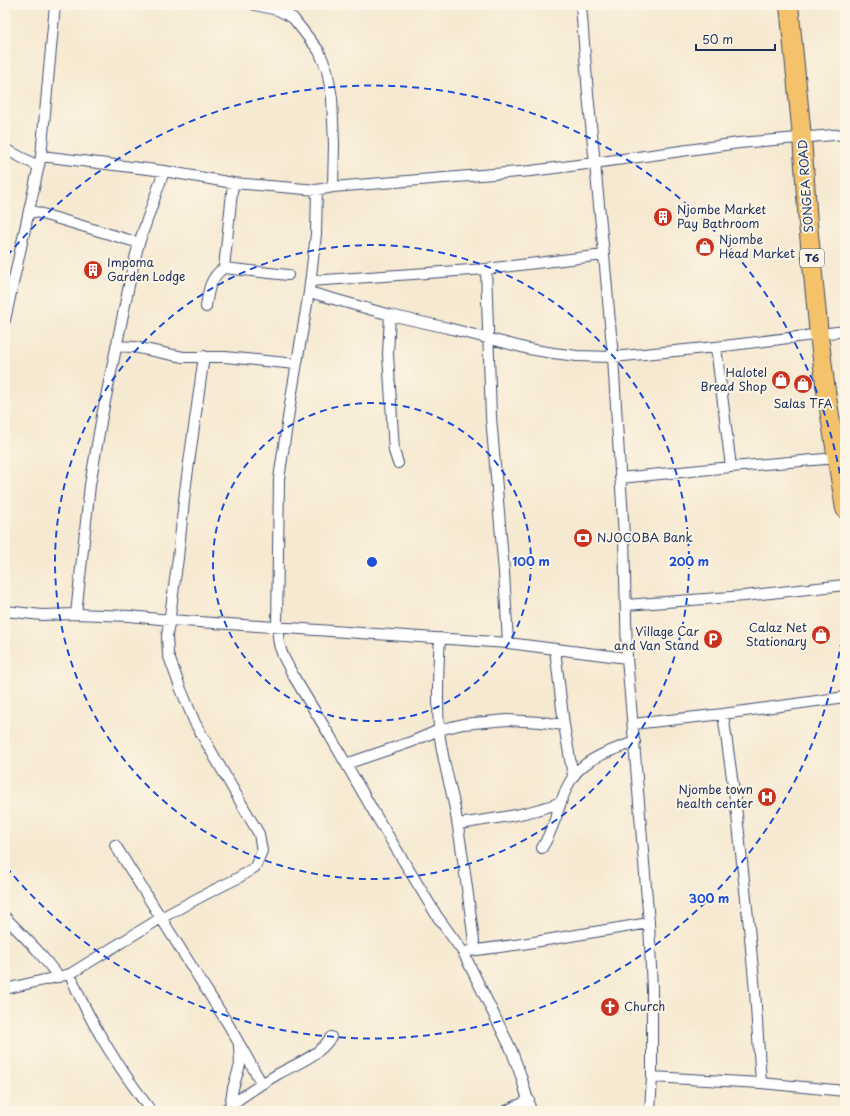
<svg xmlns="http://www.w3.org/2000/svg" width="850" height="1116" font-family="'Playpen Sans',sans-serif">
<rect width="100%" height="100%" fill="#fcf5e5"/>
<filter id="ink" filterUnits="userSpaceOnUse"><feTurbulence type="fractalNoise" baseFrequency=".025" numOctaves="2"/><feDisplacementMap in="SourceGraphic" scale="8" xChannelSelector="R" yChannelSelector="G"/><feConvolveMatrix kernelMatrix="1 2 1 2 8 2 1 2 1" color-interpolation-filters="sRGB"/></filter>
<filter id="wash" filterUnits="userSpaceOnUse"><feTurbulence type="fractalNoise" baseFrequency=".012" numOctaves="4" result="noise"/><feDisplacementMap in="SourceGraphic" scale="16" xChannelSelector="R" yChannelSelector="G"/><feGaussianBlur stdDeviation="0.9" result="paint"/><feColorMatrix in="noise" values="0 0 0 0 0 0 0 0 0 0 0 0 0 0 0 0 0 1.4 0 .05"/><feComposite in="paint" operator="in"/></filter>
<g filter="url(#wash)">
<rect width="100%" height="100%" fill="#f6e9d1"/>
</g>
<g filter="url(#ink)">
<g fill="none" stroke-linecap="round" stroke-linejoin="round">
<defs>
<path id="street" d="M255,5l23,5 15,8 26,33 8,19 5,28 2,46 -1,43
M581,5l7,89 16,161 9,102 11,180 3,121 22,265 3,67v87l-2,34
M5,149l33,17
M41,156l123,15 69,12 84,7 16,-3 198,-16 63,-8 145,-20 106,-9
M317,190l-1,44 -7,58 -18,106 -12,81 -2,148 2,17 4,12 11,21 36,59 45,78 62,102 26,36 48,97 10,27 10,35
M29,210l110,33
M224,268l64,7
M486,269l5,148 13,155 4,71
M310,281l176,-12 118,-14
M309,292l81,23 58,13 81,21 24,4 24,3 36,1 103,-10 129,-16
M206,307c2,-16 4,-30 18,-39l9,-85
M390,315l-2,39 6,97 4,12
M5,320l36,-164 14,-151
M116,346l18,1 49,10h42l71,7
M716,347l15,120
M620,478l111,-11 106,-9
M626,605l118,-9 101,-11
M5,611l37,4 34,-1 53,2 41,4 338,23 119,15
M76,614l14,-129 12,-69 31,-150 6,-23 25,-72
M440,638c-2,31 -3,61 -1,91 2,26 10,50 15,75 9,48 15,97 21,146
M555,649l9,76 9,51
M723,714l13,92 13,121 6,64 6,92
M633,724l90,-10 122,-17
M346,764l65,-22 28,-12 24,-6 44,-4 34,2 23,3
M458,824c34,-5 70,-9 103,-22
M115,845l46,73 67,106 34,60
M542,848c6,-10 10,-20 14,-31 5,-14 8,-28 17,-40 12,-19 42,-28 62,-35
M5,917l32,33 22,27
M469,951l53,-7 127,-21
M70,974c12,31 28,59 46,87 11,17 23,33 35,50
M5,989l65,-15 91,-56 43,-23 34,-17 17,-11 7,-16 -3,-17 -64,-111 -15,-36 -12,-33 -1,-17 11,-79 7,-67 19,-135
M652,1077l109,6 84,8
M230,1106l3,-18 7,-23 -1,-20
M223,1111c17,-13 36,-26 55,-37 18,-10 41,-18 53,-37
M506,1111l23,-11"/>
<path id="highway" d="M789,5l13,132 6,87 11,111 7,56 19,118"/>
</defs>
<use href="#street" stroke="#3c4b6f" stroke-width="12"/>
<use href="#highway" stroke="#3c4b6f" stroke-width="20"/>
<use href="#street" stroke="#fff" stroke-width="10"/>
<use href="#highway" stroke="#f4c26a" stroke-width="18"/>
</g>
</g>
<g fill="none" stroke="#1d4ed8" stroke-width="2" stroke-dasharray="7 5">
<circle cx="372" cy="562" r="159"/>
<circle cx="372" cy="562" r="317"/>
<path d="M845 616A476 476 0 0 1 7 868M7 256A476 476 0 0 1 845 508"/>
</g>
<defs>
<symbol id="building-disc" viewBox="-11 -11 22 22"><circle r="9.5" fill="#c8321e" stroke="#fcf5e5"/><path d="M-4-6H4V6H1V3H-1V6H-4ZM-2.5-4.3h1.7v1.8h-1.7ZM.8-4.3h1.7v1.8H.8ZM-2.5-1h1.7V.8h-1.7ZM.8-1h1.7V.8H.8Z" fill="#fff"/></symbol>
<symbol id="shop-disc" viewBox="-11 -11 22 22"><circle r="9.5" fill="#c8321e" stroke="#fcf5e5"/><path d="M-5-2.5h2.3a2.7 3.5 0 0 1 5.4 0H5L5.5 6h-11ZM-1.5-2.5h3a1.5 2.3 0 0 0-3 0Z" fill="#fff"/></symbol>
<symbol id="bank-disc" viewBox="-11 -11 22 22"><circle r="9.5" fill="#c8321e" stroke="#fcf5e5"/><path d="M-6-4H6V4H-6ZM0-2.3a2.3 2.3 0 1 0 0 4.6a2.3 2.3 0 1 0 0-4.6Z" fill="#fff"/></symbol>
<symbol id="parking-disc" viewBox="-11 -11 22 22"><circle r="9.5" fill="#c8321e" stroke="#fcf5e5"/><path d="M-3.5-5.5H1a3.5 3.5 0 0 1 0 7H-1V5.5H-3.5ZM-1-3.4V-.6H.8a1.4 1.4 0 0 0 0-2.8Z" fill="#fff"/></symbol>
<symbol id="hospital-disc" viewBox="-11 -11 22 22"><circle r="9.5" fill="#c8321e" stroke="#fcf5e5"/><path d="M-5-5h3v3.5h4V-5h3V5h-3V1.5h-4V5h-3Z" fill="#fff"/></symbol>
<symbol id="church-disc" viewBox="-11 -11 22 22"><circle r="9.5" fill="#c8321e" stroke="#fcf5e5"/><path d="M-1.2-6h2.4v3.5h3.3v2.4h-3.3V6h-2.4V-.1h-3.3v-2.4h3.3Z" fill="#fff"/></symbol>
</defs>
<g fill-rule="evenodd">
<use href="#building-disc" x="652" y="206" width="22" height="22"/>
<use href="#shop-disc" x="694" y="236" width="22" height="22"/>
<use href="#building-disc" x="82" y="259" width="22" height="22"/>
<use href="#shop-disc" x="770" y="369" width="22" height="22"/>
<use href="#shop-disc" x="792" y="373" width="22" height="22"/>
<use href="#bank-disc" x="572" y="527" width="22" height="22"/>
<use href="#shop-disc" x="810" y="624" width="22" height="22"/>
<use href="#parking-disc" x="702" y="628" width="22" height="22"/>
<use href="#hospital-disc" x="756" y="786" width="22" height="22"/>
<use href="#church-disc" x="599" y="996" width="22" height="22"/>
</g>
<g text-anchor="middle" stroke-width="4" stroke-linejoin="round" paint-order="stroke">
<rect fill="#fcf5e5" stroke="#5e6a86" stroke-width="1" x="800" y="249" width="24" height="18" rx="3"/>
<g font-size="11" font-weight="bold" fill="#1b2f5e">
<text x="812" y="262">T6</text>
</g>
<g font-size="12" fill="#1b2f5e" stroke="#fcf5e5">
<text transform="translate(806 186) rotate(-94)" y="4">SONGEA ROAD</text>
</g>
<g font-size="12" fill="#1b2f5e" stroke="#fcf5e5" text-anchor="start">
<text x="677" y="214">Njombe Market<tspan x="677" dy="14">Pay Bathroom</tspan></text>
<text x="719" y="244">Njombe<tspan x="719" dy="14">Head Market</tspan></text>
<text x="107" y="267">Impoma<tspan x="107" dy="14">Garden Lodge</tspan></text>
<text x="767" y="377" text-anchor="end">Halotel<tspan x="767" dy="14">Bread Shop</tspan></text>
<text x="803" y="408" text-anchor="middle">Salas TFA</text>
<text x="597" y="542">NJOCOBA Bank</text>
<text x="807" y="632" text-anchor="end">Calaz Net<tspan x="807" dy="14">Stationary</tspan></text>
<text x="699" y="636" text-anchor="end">Village Car<tspan x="699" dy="14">and Van Stand</tspan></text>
<text x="753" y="794" text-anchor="end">Njombe town<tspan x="753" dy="14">health center</tspan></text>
<text x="624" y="1011">Church</text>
</g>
</g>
<circle cx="372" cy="562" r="6" fill="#1d4ed8" stroke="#fcf5e5" stroke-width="2"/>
<g font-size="12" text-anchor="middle" font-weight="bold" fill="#1d4ed8" stroke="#fcf5e5" stroke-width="4" stroke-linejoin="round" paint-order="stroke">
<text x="531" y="566">100 m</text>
<text x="689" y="566">200 m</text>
<text x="709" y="903">300 m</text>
</g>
<rect width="850" height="1116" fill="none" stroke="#fcf5e5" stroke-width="20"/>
<path d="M696 44v6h79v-6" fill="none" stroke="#1b2f5e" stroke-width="2"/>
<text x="702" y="44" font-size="12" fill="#1b2f5e" stroke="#fcf5e5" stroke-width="3" paint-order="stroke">50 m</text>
</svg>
